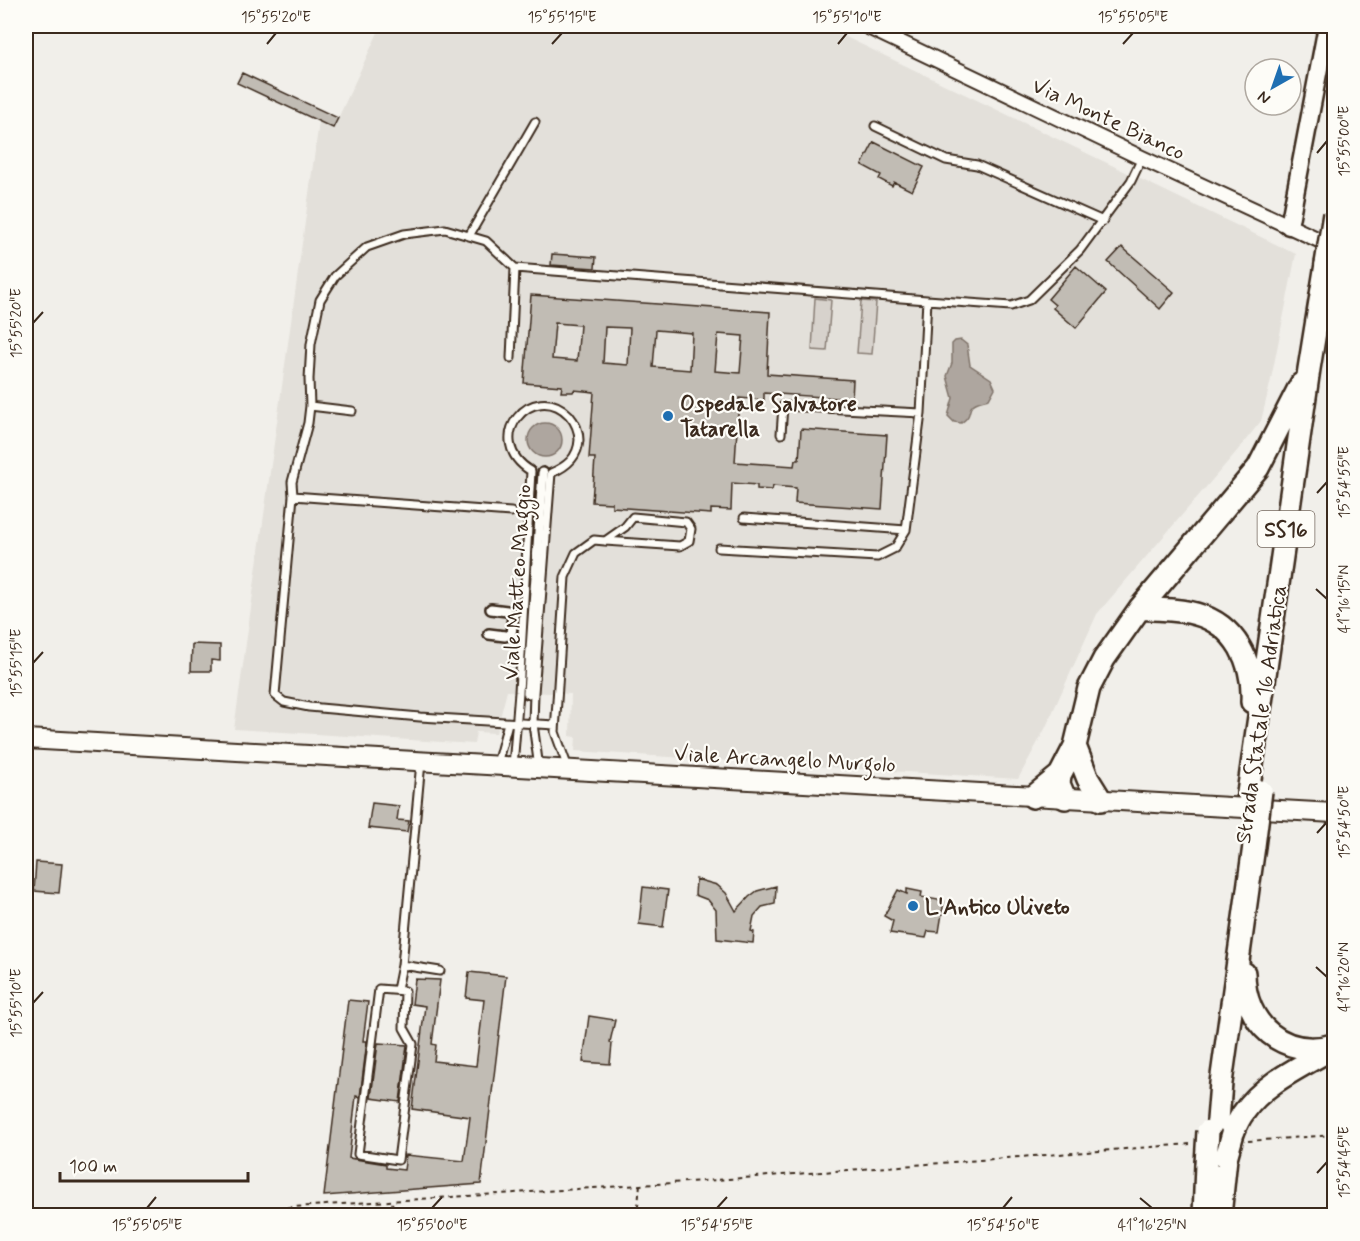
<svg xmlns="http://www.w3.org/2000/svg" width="1360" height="1241" font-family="Mynerve,sans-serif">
<rect width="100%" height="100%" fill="#f1efea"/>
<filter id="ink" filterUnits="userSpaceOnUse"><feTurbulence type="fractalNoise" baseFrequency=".0167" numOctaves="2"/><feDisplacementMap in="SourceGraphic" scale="12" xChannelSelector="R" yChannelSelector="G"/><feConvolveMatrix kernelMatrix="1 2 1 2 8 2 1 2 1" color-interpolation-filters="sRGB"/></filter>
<g filter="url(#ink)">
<path fill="#e3e0da" d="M381,26h442l473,228 -26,130 -9,37 -24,30 -140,163 -52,115 -27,50 -443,-28 1,-14 -6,-1 1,-42 -64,-3 -11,42 -20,-1 -2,12 -240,-15 85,-607 15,5z"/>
<path fill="#d7d2cc" stroke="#897e75" stroke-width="1.5" d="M815,298l16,2 -4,51 -15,-1z
M861,301l15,1 -4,52 -15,-1z"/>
<path fill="#aea69f" stroke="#80746b" stroke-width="1.5" d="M961,340l6,5 3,20 21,14 4,9 -6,11c-30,6 -11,13 -28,24l-7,-1 -6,-6 5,-18 -6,-22 5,-13v-19l3,-3z
M528 440a17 17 0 1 1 34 0a17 17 0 1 1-34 0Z"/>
<path fill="#c1bcb4" stroke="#3b2a1e" stroke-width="1.5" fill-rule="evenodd" d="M242,73l96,45 -5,10 -96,-45z
M874,142l50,25 -12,24 -18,-9 -2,4 -13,-7 2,-4 -19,-10z
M1122,247l52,45 -14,17 -52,-47z
M552,254l44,3 -1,11 -44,-3z
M1076,266l30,26 -30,36 -23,-20 2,-3 -7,-6z
M531,295l239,17 -3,62 86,6 -1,19 -88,-6v7l-25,-2 -4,64 59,4 1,-6h4l2,-31 86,6 -5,74 -87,-6 1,-15 -23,-2 -1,4 -15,-1v-4l-25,-2 -1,27 -20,-1v5l-99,-7v-4l-20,-1 3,-44h-6l5,-66 -20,-2 -1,2h-12l1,-6 -38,-3zM555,323l25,2 -3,36 -25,-2zM605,327l25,1 -2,37 -25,-2zM656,330l36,3 -2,37 -37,-3zM718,334l25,2 -3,37 -25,-2z
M192,644l28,1v16l-9,-1v11h-20z
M372,803l27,3 -2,14 12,1 -2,11 -39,-4z
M36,862l26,2 -3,29 -25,-2z
M696,879l21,6 9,8 10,18 13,-14 8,-6 19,-5 -1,18 -13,3 -8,9 -3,15 3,1 -1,11 -36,-4 -1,-29 -8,-10 -13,-5z
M643,887l25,3 -5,37 -24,-3z
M907,889l15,3 -1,5 23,4 -5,31 -11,-1 -2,7 -36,-5 3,-12 -9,-5 14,-26 9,4z
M469,972l37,4 -25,208 -157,12 24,-196 20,2 -5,39h4l-7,56 -4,-1 -7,62 37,6v4l18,2 2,-15 58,6 6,-44 -58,-8 13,-103 -13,-2 3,-25 25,1 -8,64 4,1 -2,16 42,5 8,-66 -18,-2z
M589,1016l26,4 -5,22 2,2 -2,20 -27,-2z
M378,1043l29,2 -7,57 -29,-4z"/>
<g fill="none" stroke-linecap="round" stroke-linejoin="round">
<defs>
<path id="service" d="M875,126l71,34 31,5 126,56
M469,236l66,-114
M927,300l84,6 18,-6 51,-50 51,-69 11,-23
M511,358l4,-90
M310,406l42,5
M781,434l2,-28 138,7
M293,496l218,16
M719,548l158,9 18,-9 11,-18
M555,725l-135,-8 -111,-10 -25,-5 -9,-7 18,-199 -1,-14 16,-59 2,-17 -1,-27 2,-35 9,-44 15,-24 32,-29 37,-13 41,-5 41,12 29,27 412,32 -6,113 -15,117 -162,-12
M497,764l11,-41
M513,766l6,-74 12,-221c-51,-31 2,-93 38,-56 6,7 10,16 10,25 -1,18 -13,27 -28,33l-17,220 -1,31 6,44
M568,768l-13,-36 10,-155 11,-24 18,-13 11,1 75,5 9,-5 2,-12 -5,-7 -53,-5 -8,10 -20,14
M402,965l38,6
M379,989l26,2 -1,37 9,16 -15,116 -40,-6z
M397,990l5,-25 19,-203"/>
<path id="pedestrian" d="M491,609l16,2
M489,634l16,2
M511,635l2,-20
M528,693l15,-220"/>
<path id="minor" d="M866,26l276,132 192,89"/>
<path id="tertiary" d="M1289,226l38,-200"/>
<path id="secondary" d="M26,739l1308,74"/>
<path id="trunk" d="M1140,608c18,2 39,1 56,6 40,11 58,49 56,88
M1075,746l13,33 13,21
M1248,793l61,-424 17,-105
M1033,797l27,-22
M1065,798l-6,-14 1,-9 15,-29 14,-58 15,-29 36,-51 118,-140 43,-84
M1244,973c0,51 39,86 90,72
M1217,1132l4,-49 33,-237
M1233,1133c3,-7 6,-15 11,-21 20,-29 57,-45 87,-63
M1204,1216l2,-52
M1220,1216l6,-58"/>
</defs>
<use href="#service" stroke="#3b2a1e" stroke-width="11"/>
<use href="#pedestrian" stroke="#3b2a1e" stroke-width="14"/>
<use href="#minor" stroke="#3b2a1e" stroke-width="18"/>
<use href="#tertiary" stroke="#3b2a1e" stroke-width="21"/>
<use href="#secondary" stroke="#3b2a1e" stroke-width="22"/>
<use href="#trunk" stroke="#3b2a1e" stroke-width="26"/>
<path stroke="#3b2a1e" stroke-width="2" stroke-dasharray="4.5 4.5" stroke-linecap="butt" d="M1248,1141l86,-6
M258,1208l2,8
M153,1216l550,-35 488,-37
M390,1216l3,-16
M637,1216l3,-32"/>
<use href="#service" stroke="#fdfcf7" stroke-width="7"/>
<use href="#pedestrian" stroke="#fdfcf7" stroke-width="9"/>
<use href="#minor" stroke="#fdfcf7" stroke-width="14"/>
<use href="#tertiary" stroke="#fdfcf7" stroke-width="16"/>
<use href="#secondary" stroke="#fdfcf7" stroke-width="18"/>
<use href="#trunk" stroke="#fdfcf7" stroke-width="21"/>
<defs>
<path id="trunk-bridge" d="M1326,264l8,-50
M1254,846l7,-55
M1226,1158l7,-25
M1206,1164l2,-33"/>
</defs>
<use href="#trunk-bridge" stroke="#3b2a1e" stroke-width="26" stroke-linecap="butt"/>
<use href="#trunk-bridge" stroke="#fdfcf7" stroke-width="21"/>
</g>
</g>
<path fill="none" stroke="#3b2a1e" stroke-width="2" d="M267,44l9,-11M552,44l10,-11M838,44l9,-11M1123,44l10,-11M1317,153l10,-12M33,323l10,-11M1317,493l10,-11M1316,589l11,10M33,663l10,-11M1317,833l10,-11M1316,967l11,10M33,1003l10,-11M1317,1173l10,-11M1140,1198l12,10M147,1208l9,-11M432,1208l10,-11M717,1208l10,-11M1003,1208l9,-11"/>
<g fill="#1f6fb2" stroke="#fdfcf7" stroke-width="2">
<circle cx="668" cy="416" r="6"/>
<circle cx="913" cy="906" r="6"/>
</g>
<g text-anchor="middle" stroke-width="4.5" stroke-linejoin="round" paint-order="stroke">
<rect fill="#fdfcf7" stroke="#75695f" stroke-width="1.5" x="1257.5" y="511" width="57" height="36" rx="4.5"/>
<g font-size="21" font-weight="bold" fill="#3b2a1e">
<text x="1286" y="536">SS16</text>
</g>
<g font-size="22" fill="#3b2a1e" stroke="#fdfcf7">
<text transform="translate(1109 118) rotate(25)" y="8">Via Monte Bianco</text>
<text transform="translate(516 582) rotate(-86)" y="8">Viale Matteo Maggio</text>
<text transform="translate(1260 714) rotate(-82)" y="8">Strada Statale 16 Adriatica</text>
<text transform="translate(785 758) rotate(3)" y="8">Viale Arcangelo Murgolo</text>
</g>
<g font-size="22" font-weight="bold" fill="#3b2a1e" stroke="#fdfcf7" text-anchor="start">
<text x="680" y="411">Ospedale Salvatore<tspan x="680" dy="25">Tatarella</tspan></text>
<text x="925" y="914">L'Antico Uliveto</text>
</g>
</g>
<rect width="1360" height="1241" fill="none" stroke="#fdfcf7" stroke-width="66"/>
<g transform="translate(1273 87) rotate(220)"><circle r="28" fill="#fdfcf7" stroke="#afa8a0" stroke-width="1.5"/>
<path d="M0-4.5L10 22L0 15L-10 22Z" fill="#1f6fb2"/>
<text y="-9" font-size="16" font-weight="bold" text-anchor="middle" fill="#3b2a1e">N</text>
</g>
<path d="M60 1172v9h188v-9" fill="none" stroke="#3b2a1e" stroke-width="3"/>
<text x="69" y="1172" font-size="18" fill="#3b2a1e" stroke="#fdfcf7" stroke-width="4.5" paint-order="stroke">100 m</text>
<rect x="33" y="33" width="1294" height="1175" fill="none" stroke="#3b2a1e" stroke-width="2"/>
<g font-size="15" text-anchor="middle" fill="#3b2a1e">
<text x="276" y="22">15°55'20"E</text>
<text x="562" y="22">15°55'15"E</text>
<text x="847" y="22">15°55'10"E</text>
<text x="1133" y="22">15°55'05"E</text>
<text transform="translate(1344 141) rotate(-90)" y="5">15°55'00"E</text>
<text transform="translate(16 323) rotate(-90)" y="5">15°55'20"E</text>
<text transform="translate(1344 482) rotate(-90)" y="5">15°54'55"E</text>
<text transform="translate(1344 599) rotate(-90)" y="5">41°16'15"N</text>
<text transform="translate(16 663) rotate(-90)" y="5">15°55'15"E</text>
<text transform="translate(1344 822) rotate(-90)" y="5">15°54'50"E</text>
<text transform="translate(1344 977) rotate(-90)" y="5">41°16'20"N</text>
<text transform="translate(16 1003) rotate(-90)" y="5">15°55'10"E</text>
<text transform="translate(1344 1162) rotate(-90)" y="5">15°54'45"E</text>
<text x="147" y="1230">15°55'05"E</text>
<text x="432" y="1230">15°55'00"E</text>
<text x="717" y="1230">15°54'55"E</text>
<text x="1003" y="1230">15°54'50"E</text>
<text x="1152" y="1230">41°16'25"N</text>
</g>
</svg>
